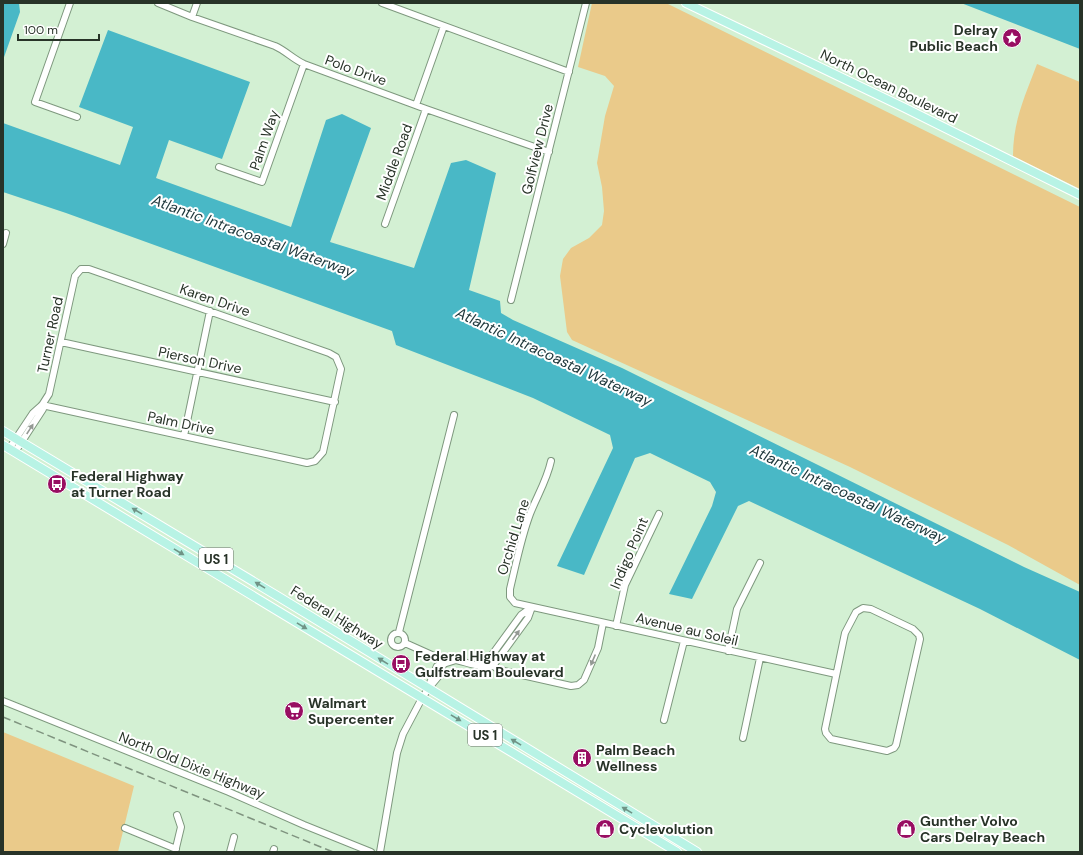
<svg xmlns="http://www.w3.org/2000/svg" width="1083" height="855" font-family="'DM Sans',sans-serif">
<rect width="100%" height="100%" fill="#d3f0d3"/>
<path fill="#eaca8a" d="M592,3h74l414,204v378l-72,-40 -158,-78 -278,-127 -5,-8 -7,-56 3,-17 8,-11 18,-10 13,-13 2,-14 -2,-24 -5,-24 8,-47 9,-30 -9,-10 -27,-9z
M1037,64l43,18v107l-67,-33c0,-35 12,-60 24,-92z
M3,732l131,54 -16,66h-115z"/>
<path fill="#49b8c6" d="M3,3h16l1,9 -17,48z
M961,3h119v46z
M108,30l142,52 -28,77 -53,-19 -13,38 135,49 35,-107 16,-6 29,14 -41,114 84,26 37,-105 15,-3 30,13 -27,117 31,11 1,12 12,7 109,48 402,199 56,25v68l-100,-51 -231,-108 -11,5 -46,93 -23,-5 43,-88 4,-14 -6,-10 -60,-29 -15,5 -51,117 -27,-9 56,-118 -3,-13 -77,-37 -137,-53 -4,-14 -326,-118 -63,-21v-69l117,42 13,-38 -54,-20z"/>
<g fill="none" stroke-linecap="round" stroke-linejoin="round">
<defs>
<path id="minor" d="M70,3l-35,99 42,15
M158,3l34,14 83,29c11,5 18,13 29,18l122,45 123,43
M382,3l187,69
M192,17l5,-14
M416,105l28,-79
M219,167l43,15 42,-118
M385,224l41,-115
M3,244l3,-11
M511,300l75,-297
M61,342l274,60
M184,436l26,-125
M9,449l24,-36 9,-8 7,-11 26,-118 6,-7h8l240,84 7,4 5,12 -18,83 -8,9 -8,2 -265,-58
M15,452l28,-43 -1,-4
M551,461c-4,19 -14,35 -21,53 -9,24 -14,50 -20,75v8l5,6 321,71
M863,608l8,1 42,20 6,6 1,4 -24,106 -2,3 -7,3 -56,-12 -5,-6 -1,-4 20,-96 11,-21z
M616,626l9,-41 34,-71
M399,632l55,-217
M391 640a7 7 0 1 1 14 0a7 7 0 1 1-14 0Z
M405,643l29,13 10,7
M728,651l9,-42 23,-46
M479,666l7,-3 35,-48 11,-8
M493,666l7,4 71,16 7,-1 6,-5 14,-32 5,-25
M430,683l7,-17 19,-6c13,3 24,8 37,6l35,-48 4,-11
M3,701l226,91 75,33 67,27
M664,720l20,-79
M743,738l17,-80
M125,828l51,21
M175,852l6,-25 -4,-12
M230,852l4,-15
M273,852l1,-3
M380,852l17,-99 6,-19 18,-34 7,-11 10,-12 6,-14"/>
<path id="major" d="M686,3l219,105 175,87
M3,431l276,166 418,255
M3,445l674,407"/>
</defs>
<use href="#minor" stroke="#7e987e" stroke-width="8"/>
<use href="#major" stroke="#fff" stroke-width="10"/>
<use href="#minor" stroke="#fff" stroke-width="6"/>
<use href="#major" stroke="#b8f3e5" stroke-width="8"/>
<path stroke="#7f937f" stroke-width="1.5" stroke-dasharray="8 4" stroke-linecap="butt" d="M3,717l330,135"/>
</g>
<defs><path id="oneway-solid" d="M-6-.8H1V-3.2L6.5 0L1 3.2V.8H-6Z"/></defs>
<g fill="#949994">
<use href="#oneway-solid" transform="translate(30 429) rotate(-57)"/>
<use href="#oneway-solid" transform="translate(516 635) rotate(-54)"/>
<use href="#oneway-solid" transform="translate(593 660) rotate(113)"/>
</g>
<g fill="#709386">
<use href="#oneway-solid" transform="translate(137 511) rotate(-149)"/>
<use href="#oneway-solid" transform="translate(179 552) rotate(31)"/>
<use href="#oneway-solid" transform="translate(260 585) rotate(-149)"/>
<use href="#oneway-solid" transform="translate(302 626) rotate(31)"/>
<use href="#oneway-solid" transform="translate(383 661) rotate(-148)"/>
<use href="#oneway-solid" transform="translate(456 718) rotate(31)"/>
<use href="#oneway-solid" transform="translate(516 742) rotate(-149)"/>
<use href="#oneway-solid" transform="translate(627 810) rotate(-149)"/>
</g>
<defs>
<symbol id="sight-disc" viewBox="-11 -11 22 22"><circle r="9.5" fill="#980e62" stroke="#fff"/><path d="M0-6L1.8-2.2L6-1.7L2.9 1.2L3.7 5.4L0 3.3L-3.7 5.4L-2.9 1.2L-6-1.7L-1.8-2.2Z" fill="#fff"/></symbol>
<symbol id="bus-disc" viewBox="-11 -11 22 22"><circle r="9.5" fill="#980e62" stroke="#fff"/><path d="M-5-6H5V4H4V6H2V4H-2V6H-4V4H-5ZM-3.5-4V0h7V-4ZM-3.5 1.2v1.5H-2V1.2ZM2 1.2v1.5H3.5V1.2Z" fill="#fff"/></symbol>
<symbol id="supermarket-disc" viewBox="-11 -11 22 22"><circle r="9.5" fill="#980e62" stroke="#fff"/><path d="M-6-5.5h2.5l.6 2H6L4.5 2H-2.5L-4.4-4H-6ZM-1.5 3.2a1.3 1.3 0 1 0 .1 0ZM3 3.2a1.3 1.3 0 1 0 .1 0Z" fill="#fff"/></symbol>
<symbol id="building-disc" viewBox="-11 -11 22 22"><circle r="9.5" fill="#980e62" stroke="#fff"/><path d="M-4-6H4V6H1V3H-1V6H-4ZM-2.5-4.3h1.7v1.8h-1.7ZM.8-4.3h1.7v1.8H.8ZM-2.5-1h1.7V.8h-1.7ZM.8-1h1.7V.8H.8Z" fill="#fff"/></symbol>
<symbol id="shop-disc" viewBox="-11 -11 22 22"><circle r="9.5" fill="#980e62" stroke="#fff"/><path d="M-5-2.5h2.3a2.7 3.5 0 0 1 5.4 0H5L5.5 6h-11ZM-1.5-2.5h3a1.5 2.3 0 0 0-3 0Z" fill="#fff"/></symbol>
</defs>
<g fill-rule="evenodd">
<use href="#sight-disc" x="1001" y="27" width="22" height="22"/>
<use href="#bus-disc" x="46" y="473" width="22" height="22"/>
<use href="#bus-disc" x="390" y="653" width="22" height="22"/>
<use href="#supermarket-disc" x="283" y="700" width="22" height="22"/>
<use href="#building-disc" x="571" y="747" width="22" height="22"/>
<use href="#shop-disc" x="594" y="818" width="22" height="22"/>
<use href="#shop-disc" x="895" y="818" width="22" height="22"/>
</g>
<g text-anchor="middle" stroke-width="4" stroke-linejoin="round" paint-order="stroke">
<g fill="#fff" stroke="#687068" stroke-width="1">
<rect x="199" y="548" width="34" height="22" rx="3"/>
<rect x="468" y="724" width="34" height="22" rx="3"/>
</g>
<g font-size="13" font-weight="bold" fill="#283328">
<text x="216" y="564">US 1</text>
<text x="485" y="740">US 1</text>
</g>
<g font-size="14" font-weight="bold" fill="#283328" stroke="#fff" text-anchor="start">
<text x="998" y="35" text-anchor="end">Delray<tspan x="998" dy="16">Public Beach</tspan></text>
<text x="71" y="481">Federal Highway<tspan x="71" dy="16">at Turner Road</tspan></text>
<text x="415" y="661">Federal Highway at<tspan x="415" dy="16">Gulfstream Boulevard</tspan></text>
<text x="308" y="708">Walmart<tspan x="308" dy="16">Supercenter</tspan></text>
<text x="596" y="755">Palm Beach<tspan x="596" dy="16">Wellness</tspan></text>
<text x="920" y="826">Gunther Volvo<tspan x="920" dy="16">Cars Delray Beach</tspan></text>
<text x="619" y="834">Cyclevolution</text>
</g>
<g font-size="14" fill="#283328" stroke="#fff">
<text transform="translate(356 70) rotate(20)" y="5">Polo Drive</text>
<text transform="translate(889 86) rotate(26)" y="5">North Ocean Boulevard</text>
<text transform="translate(264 140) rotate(-71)" y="5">Palm Way</text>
<text transform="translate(537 149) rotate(-76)" y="5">Golfview Drive</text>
<text transform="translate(394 162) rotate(-70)" y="5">Middle Road</text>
<text transform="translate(215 300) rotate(19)" y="5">Karen Drive</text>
<text transform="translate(50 335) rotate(-78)" y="5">Turner Road</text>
<text transform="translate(200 360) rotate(12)" y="5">Pierson Drive</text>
<text transform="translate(181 423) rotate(12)" y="5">Palm Drive</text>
<text transform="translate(513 537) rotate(-73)" y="5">Orchid Lane</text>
<text transform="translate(629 553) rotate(-67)" y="5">Indigo Point</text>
<text transform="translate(337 617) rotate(32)" y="5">Federal Highway</text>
<text transform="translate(687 629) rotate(13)" y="5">Avenue au Soleil</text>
<text transform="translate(192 765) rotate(22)" y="5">North Old Dixie Highway</text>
</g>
<g font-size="15" font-style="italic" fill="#20393d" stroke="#fff">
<text transform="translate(253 236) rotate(20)" y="5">Atlantic Intracoastal Waterway</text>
<text transform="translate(554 357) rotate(25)" y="5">Atlantic Intracoastal Waterway</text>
<text transform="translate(848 494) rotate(25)" y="5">Atlantic Intracoastal Waterway</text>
</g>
</g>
<rect width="1083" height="855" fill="none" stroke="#283328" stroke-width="8"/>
<path d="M18 34v6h81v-6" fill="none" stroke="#283328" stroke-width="2"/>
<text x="24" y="34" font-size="12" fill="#283328" stroke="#ffffff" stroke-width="3" paint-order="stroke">100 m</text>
</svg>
